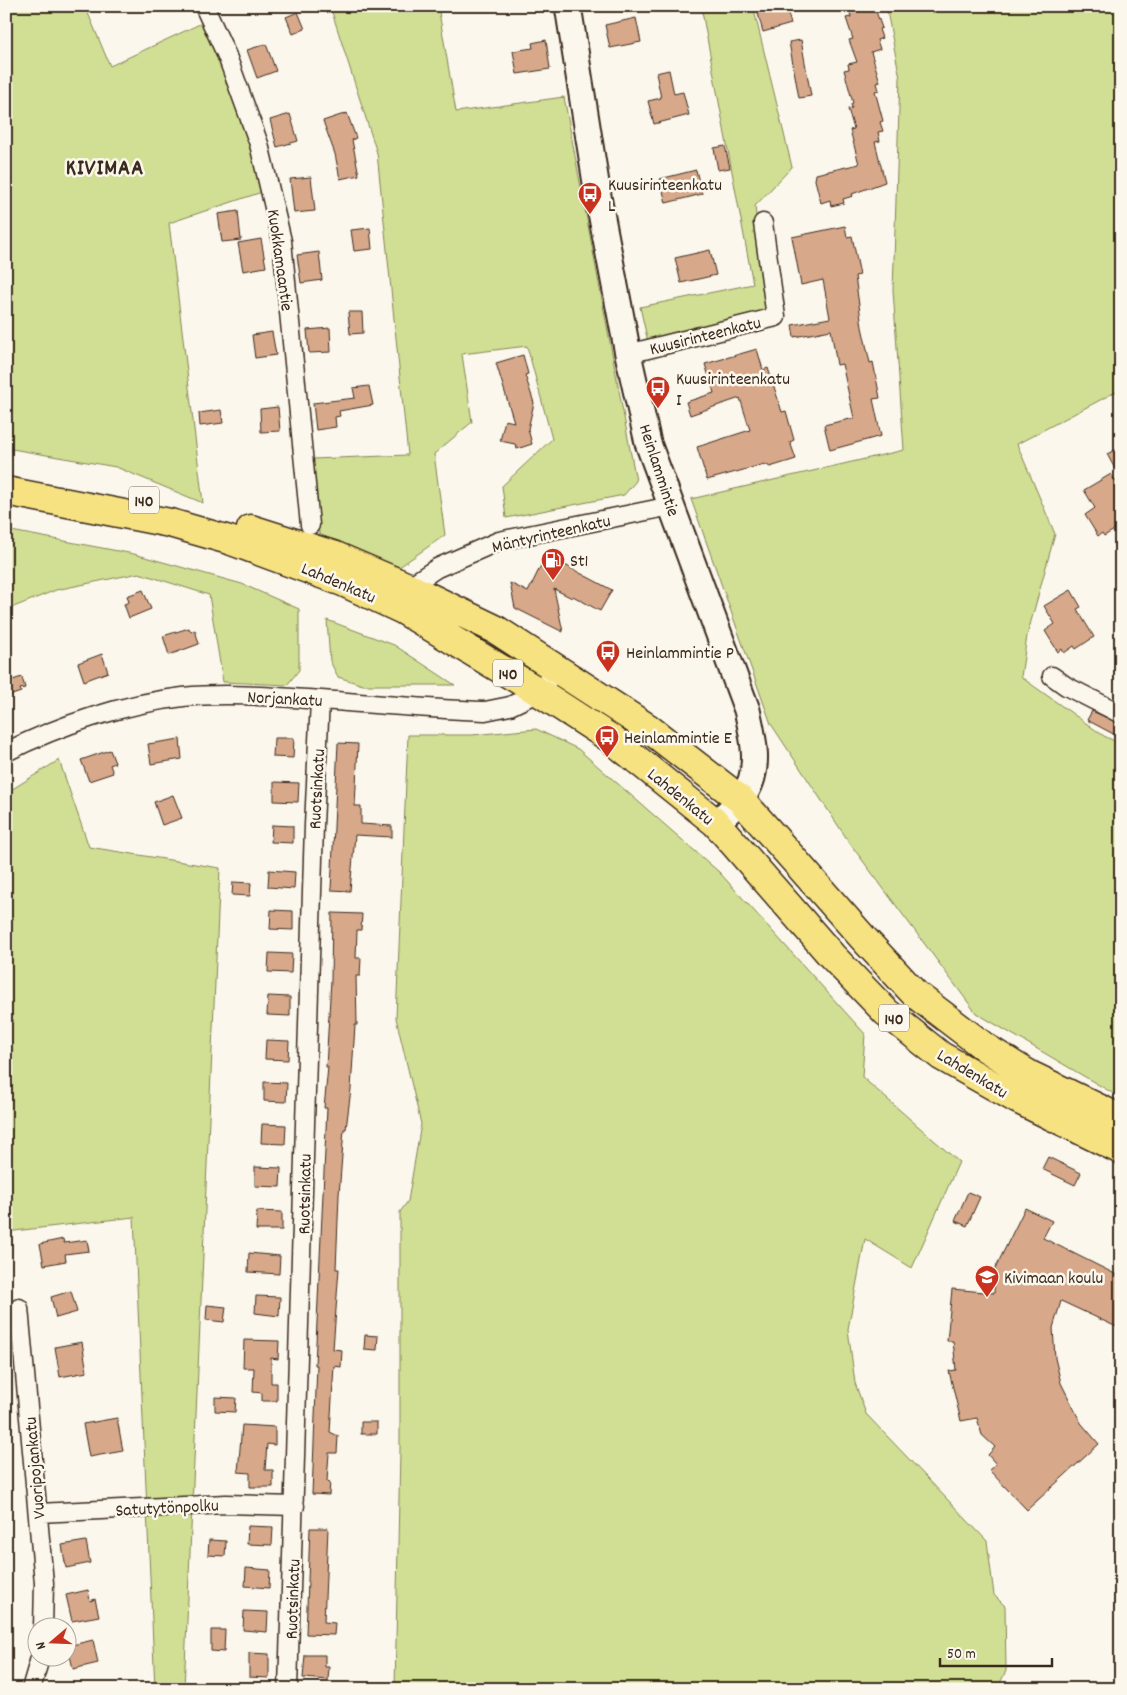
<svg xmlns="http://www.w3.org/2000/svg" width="1127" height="1695" font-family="Dekko,sans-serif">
<rect width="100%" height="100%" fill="#fbf7ec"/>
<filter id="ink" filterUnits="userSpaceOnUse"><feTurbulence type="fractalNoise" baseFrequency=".02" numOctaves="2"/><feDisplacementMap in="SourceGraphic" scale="10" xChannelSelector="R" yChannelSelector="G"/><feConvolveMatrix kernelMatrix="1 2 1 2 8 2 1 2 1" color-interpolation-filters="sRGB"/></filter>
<g filter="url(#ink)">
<path fill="#d0df93" stroke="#868458" d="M6,6h79l25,60 92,-43c28,54 45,111 60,169l-93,31 34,280 -87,-36 -110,-19z
M330,6h108l18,106 108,-15 72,384 -12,14 -118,23 -4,-32 50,-47 -25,-93 -65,8 10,68 -38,32 11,81 -50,35 -76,-36 -6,-75 95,-4 -31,-302z
M701,6h52l39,161 -37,39 12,106 -119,30 -8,-35 113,-23z
M886,6h235v383l-104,55 38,90 -28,102 -6,41 83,59 17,8v354l-145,-85 -125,-168 -80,-121 -80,-225 213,-49 -11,-160 7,-212z
M6,530l128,24 108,30 57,25v61l-12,15 -64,-3 -14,-87 -70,-22 -83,17 -50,20z
M327,620l67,25 61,40h-92l-25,-8 -8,-16z
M536,729l42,20 141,123 146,162 -3,43 97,85 -47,106 -47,-29 -17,90 7,54 11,31 121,127 7,54 11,11 1,65 -9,18h-602l5,-239v-238l8,-11 13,-77 -25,-106 12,-283h64z
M59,760l30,87 131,21 -36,821h-29l-21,-472 -128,15v-439z"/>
<path fill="#d8a88a" stroke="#3b2a1e" d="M756,6h26l2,8 4,-1 3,11 -28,8z
M849,6h25l8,22 -3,1 3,9 -5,2 3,9 -9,3 9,30 -3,1 2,7 -4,1 8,30 -3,1 3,9 -5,1 2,9 -5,1 10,40 -33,12 1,2 -10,3 1,4 -13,3 -1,-6 -9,3 -6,-23 1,-6 43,-10 -9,-34 4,-1 -6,-20 4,-1 -1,-4 2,-1 -9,-33 5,-1 -1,-5 9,-2 -8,-22 4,-1 -7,-21 5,-1z
M298,12l7,17 -12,5 -7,-17z
M636,18l5,24 -31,6 -5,-23z
M546,40l4,29 -33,5 -4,-23 20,-3 -1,-5z
M801,40l10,56 -12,2 -10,-56z
M266,44l10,27 -19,7 -10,-28z
M669,70l5,24 9,-2 6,23 -35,9 -6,-23 13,-3 -5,-25z
M347,113l9,25 -4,2 7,35 -19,4 -5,-25 -12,-33z
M290,114l8,27 -21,6 -7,-27z
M725,146l5,22 -12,2 -4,-22z
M696,170l6,24 -36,9 -6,-24z
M311,177l4,34 -21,2 -4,-34z
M238,211l3,29 -19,2 -4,-28z
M845,226l2,11 5,-1 8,39 -5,1 7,51 8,36 3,-1 7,36 -7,1 8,37 -51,14 -6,-25 30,-7 -12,-54 -5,1 -6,-35 -37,7 -2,-12 38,-7 -7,-38 -22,5 -9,-48z
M370,228l2,21 -18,2 -3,-21z
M261,239l5,28 -23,4 -5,-28z
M710,250l6,25 -35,8 -6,-25z
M319,252l3,28 -21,3 -4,-28z
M348,312h14l1,21 -13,1z
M330,328l1,24 -22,1 -2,-23z
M272,332l4,23 -21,3 -3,-23z
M757,349l6,21 5,-2 14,44 4,-1 8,29 -4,2 6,17 -26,8 -5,-3 -58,16 -10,-33 53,-17 -10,-32 -50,17 -4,-13 28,-9 -9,-29z
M523,355l5,19 -3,1 9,28 -6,26 4,15 -15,5 -2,-5 -15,-3 5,-21 9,2 -18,-59z
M369,386l4,19 -34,6 1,5 -5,1 1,10 -20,3 -3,-27 42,-5 -2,-10z
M278,407l2,24 -19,1 -1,-23z
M221,410l2,13 -23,3 -1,-13z
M1117,449l4,6v25l-14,-26z
M1111,474l10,16v36l-17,10 -2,-3 -4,3 -13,-21 10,-7 -11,-18z
M546,555l66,35 -12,21 -27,-15 -1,2 -18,-9 9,43 -48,-24 -5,-25 18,9z
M143,590l8,19 -22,9 -5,-14 5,-2 -2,-6z
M1071,590l10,17 -4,2 17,28 -18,12 -2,-3 -10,7 -2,-4 -4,3 -13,-21 10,-7 -11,-18z
M189,628l2,4 4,-2 4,14 -30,11 -6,-19z
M102,654l6,18 -24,9 -6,-18z
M22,677l3,11 -5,1 1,3 -15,5v-15z
M1092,711l29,13v14l-34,-18z
M274,738h20l-1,20 -20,-1z
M180,739l2,20 -31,5 -3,-20z
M338,743l20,1 -3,62h6v18l31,2v11l-37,-2 -5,56 -19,-1z
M110,750l5,13 -5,2 3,8 -24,8 -8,-21z
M274,782l25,1 -1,19 -24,-1z
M173,795l9,23 -20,7 -8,-23z
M272,825l21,1v17l-22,-1z
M269,870l26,2 -1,17 -26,-2z
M233,882l18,1 -1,13 -18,-1z
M271,910l22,1v19l-23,-1z
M332,913l30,1 -1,16h-4l-1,28h5l-1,18h-4l1,49h-2l-4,64 -5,40h-2l-5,66 -3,74h3l-6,80 9,1 -1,17 -7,-1 -4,66 8,4 -1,17h-8l-2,28 3,1 -1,13 -17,-1 5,-129h-2l12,-257h-3l4,-41h-2l5,-87z
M269,953l23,1 -1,19 -23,-1z
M268,996l22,1v19l-23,-1z
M266,1040l23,1 -1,19 -23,-1z
M264,1082l23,1 -1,19 -22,-1z
M262,1124l24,1 -1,19 -24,-1z
M1048,1157l33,16 -6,12 -33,-16z
M255,1167l26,1 -1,19 -25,-1z
M968,1192l12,5 -13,29 -12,-5z
M1025,1208l27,13 -9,17 78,39v52l-60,-28 -8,27 2,30 6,25 20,40 18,21 -72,66 -38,-40 7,-6 -8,-9 7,-8 -13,-12 -5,-17 -16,3 -12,-50 7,-1 -3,-29h-6l5,-52 42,4 1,-24z
M257,1211l25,1v18h-26z
M63,1239l1,4 23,-3 2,11 -24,3 1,7 -22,4 -4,-21z
M249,1253l31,3 -1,18 -31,-2z
M71,1291l6,21 -21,6 -5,-21z
M256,1296l24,1 -1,19 -24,-3z
M207,1305l19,2 -2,15 -18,-2z
M365,1335l13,1 -1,14 -13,-1z
M244,1340l35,1 -1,18 -7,-1v25h6v18h-15v-8l-9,-1 1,-24h-11z
M82,1342l5,30 -27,5 -5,-30z
M215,1397l21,1 -1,14 -20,-1z
M117,1418l6,33 -34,6 -6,-33z
M361,1422h16v12h-16z
M242,1425l33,2v18l-8,-1 -2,26h8v17h-23v-14l-12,-1z
M248,1526l25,1 -1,18 -25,-1z
M310,1528h18l-4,94 11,1 -1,12 -28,-1z
M209,1540l17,1 -1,15 -17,-1z
M86,1541l4,22 -24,5 -4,-23z
M246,1568l24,2 -1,18 -24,-2z
M88,1590l2,11 5,-2 4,17 -27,5 -6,-26z
M244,1611l24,1 -1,20 -24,-2z
M211,1630h14l-1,22 -13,-1z
M93,1640l5,23 -25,6 -5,-23z
M249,1653l20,1v24l-20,-1z
M305,1655h20v12h4l-1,13 -25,-2z"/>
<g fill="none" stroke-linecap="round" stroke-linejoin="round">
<defs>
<path id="street" d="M204,6l23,50 32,88 23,97 28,284
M628,354l148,-37 -13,-94
M408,587l29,-19 62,-27 172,-35
M1052,676l14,10 55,28
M6,752c54,-27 117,-48 177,-55 41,-4 83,-1 124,2 59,4 118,10 178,12l25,-5 29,-14 17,-24
M19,1308l25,275 -1,45
M38,1513l188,-9 69,2
M31,1689l9,-31
M288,1689l26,-864 6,-125"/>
<path id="secondary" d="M568,6l31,196 29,152 20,89 99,267c7,30 15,63 -6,89 -7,9 -17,16 -25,24"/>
<path id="primary" d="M6,491l164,32 59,17 114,42 60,28 136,82 71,46 106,85 116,133 54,56 55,44 76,43 104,51
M251,529l82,26 75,32 87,42 153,99 93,72 123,139 51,55 71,54 42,26 93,45"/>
</defs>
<use href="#street" stroke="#3b2a1e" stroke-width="21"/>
<use href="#secondary" stroke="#3b2a1e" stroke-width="29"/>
<use href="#primary" stroke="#3b2a1e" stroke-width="31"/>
<use href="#street" stroke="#fbf7ec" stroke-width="18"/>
<use href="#secondary" stroke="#fbf7ec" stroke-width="25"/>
<use href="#primary" stroke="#f7e281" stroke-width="28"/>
</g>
</g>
<defs>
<symbol id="bus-pin" viewBox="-11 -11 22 30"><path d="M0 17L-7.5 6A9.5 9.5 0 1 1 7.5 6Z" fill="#c8321e" stroke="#fbf7ec"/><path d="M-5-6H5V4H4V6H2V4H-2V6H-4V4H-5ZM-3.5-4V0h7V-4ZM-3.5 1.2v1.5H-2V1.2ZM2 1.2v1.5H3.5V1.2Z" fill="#fff"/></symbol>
<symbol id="fuel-pin" viewBox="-11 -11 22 30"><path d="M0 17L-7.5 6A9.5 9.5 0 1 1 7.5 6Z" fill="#c8321e" stroke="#fbf7ec"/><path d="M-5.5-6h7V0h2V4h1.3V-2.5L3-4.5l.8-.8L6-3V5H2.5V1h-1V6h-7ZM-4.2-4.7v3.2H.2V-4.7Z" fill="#fff"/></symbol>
<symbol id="school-pin" viewBox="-11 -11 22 30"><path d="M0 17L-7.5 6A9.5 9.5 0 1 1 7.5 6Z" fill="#c8321e" stroke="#fbf7ec"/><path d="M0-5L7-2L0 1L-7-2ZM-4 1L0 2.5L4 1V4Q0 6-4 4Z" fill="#fff"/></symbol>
</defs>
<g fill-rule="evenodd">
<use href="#bus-pin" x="576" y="180" width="28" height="38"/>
<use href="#bus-pin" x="644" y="374" width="28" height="38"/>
<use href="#fuel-pin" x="539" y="546" width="28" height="38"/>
<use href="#bus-pin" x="594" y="638" width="28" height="38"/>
<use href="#bus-pin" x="593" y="723" width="28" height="38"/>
<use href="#school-pin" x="973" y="1263" width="28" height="38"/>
</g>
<g text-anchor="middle" stroke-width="5" stroke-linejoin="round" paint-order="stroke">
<g fill="#fbf7ec" stroke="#75685c" stroke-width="1">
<rect x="129" y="486.5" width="30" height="27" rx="4"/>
<rect x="493" y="659.5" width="30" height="27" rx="4"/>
<rect x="879" y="1004.5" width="30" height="27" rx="4"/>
</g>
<g font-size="16" font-weight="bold" fill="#3b2a1e">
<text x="144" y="506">140</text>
<text x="508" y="679">140</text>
<text x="894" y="1024">140</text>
</g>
<g font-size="18" fill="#3b2a1e" stroke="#fbf7ec" text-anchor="start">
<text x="608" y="190">Kuusirinteenkatu<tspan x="608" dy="21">L</tspan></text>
<text x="676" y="384">Kuusirinteenkatu<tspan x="676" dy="21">I</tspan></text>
<text x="570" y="566">St1</text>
<text x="626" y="658">Heinlammintie P</text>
<text x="624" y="743">Heinlammintie E</text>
<text x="1004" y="1283">Kivimaan koulu</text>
</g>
<g font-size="18" fill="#3b2a1e" stroke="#fbf7ec">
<text transform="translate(281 260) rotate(82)" y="6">Kuokkamaantie</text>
<text transform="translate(705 335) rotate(-14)" y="6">Kuusirinteenkatu</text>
<text transform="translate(660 470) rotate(72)" y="6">Heinlammintie</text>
<text transform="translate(551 533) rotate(-13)" y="6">Mäntyrinteenkatu</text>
<text transform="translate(339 582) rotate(23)" y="6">Lahdenkatu</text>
<text transform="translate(285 698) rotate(3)" y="6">Norjankatu</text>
<text transform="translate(316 789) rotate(-87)" y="6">Ruotsinkatu</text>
<text transform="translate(681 796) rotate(39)" y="6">Lahdenkatu</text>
<text transform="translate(973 1073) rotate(31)" y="6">Lahdenkatu</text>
<text transform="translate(304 1194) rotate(-89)" y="6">Ruotsinkatu</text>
<text transform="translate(34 1468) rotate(-95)" y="6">Vuoripojankatu</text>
<text transform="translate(167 1507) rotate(-3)" y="6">Satutytönpolku</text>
<text transform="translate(292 1599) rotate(-88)" y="6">Ruotsinkatu</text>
</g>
<g font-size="22" font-weight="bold" letter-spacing="1" fill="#3b2a1e" stroke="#fbf7ec">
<text x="105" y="174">KIVIMAA</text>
</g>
</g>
<rect width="1127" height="1695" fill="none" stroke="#fbf7ec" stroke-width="25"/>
<rect x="12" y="12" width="1102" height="1670" fill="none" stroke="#3b2a1e" stroke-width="2" filter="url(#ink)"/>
<g transform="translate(52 1642) rotate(251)"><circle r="24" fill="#fbf7ec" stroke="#aea59a"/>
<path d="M0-4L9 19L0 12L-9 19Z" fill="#c8321e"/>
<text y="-8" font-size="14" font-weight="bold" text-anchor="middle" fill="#3b2a1e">N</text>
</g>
<path d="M940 1658v8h112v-8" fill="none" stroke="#3b2a1e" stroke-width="2.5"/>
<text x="947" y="1658" font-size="15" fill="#3b2a1e" stroke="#fbf7ec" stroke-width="4" paint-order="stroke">50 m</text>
</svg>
